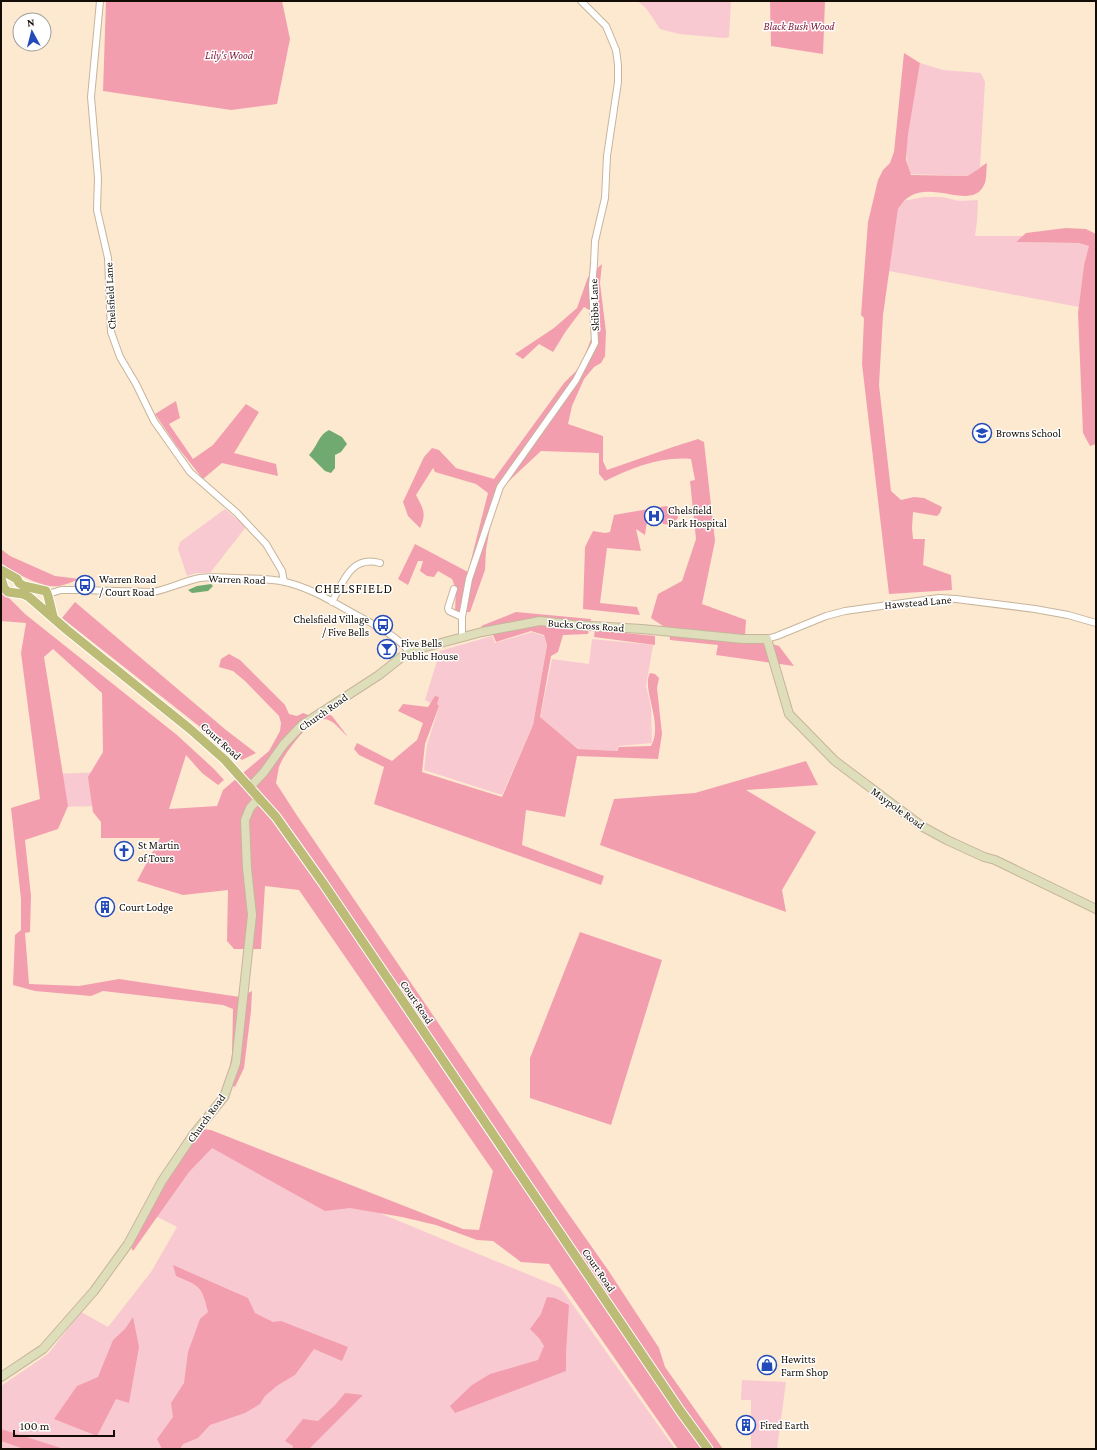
<svg xmlns="http://www.w3.org/2000/svg" width="1097" height="1450" font-family="'Crimson Pro',serif">
<rect width="100%" height="100%" fill="#fce9cf"/>
<path fill="#f9c9d1" d="M637,1h94l-2,36 -5,1 -45,-4 -19,-5 -14,-21z
M920,63l23,7 38,3 4,9 -5,85 -7,6 -6,3 -58,-2c-7,-36 5,-75 11,-111z
M924,197h18l17,4 19,-1 -1,21 -2,15h48l-7,6 63,1 11,3 -6,19 -5,42 -190,-36 9,-62 5,-8z
M225,509l21,18 -36,46h-14l-9,3 -9,-27 2,-7z
M532,632l12,4 3,8 -14,81 -31,70 -78,-25 3,-25 12,-38 -14,-7 15,-49 52,-15 3,7z
M592,639l61,6 -7,41 5,21 1,36 -33,3 -3,5 -37,-2 -39,-31 12,-59 37,5z
M102,772l1,34 -48,1 -1,-33z
M206,1141l355,147 114,161h-674v-63l47,-32 33,-42 27,15 43,-55 26,-45 -25,-13z
M742,1380l44,2 -9,67h-26v-49h-10z"/>
<path fill="#f39eaf" d="M106,1h176l8,38 -13,65 -46,6 -128,-19z
M770,1h55l-2,53 -52,-8z
M904,53l16,10 -12,71 -2,26 5,15 56,1c7,-3 13,-9 20,-13 -1,7 0,17 -3,22 -14,30 -63,-16 -86,24l-15,106 -4,70 12,106 10,9 13,-3 10,1 18,9 -2,6 -3,3 -24,-4 -1,16 1,11h12l-2,26 28,10 1,15 -63,4 -27,-230 2,-46 -3,-3 7,-93 10,-42 5,-10 7,-7 4,-11z
M1066,228l20,1 10,5v210l-6,2 -7,-13 -5,-120 6,-48 5,-19 -10,-3 -63,-1 10,-9z
M602,264l-2,19 6,49 -1,24 -4,7 -7,4 -10,12 -12,27 -4,18 35,12v25l4,9 66,-23 25,-8 6,3 11,99 -13,63 44,16 -1,16 34,10 15,20 -78,-11 2,-10 -48,-5 -1,-10 -18,-12 7,-24 24,-13 14,-42 -6,-58 5,-1 -4,-21c-29,-3 -60,9 -86,22l-6,-7v-21l-58,-2 -45,42 -10,57 -1,20 -15,42h-15l1,-23 -4,-10 -14,-8 -4,6 -7,-1 -7,-5 3,-10h-5l-10,24 -10,-6 17,-35 53,28 20,-79 -12,-9 -41,-12 -2,-4 -17,27c7,14 11,18 4,33l-12,-12 -5,-14 21,-45 8,-9 7,2 17,18 38,11 70,-96 17,-17 10,-27v-28l-7,-4 -18,24 -13,21 -14,-8 -16,15 -8,-5 39,-26 23,-20 11,-31z
M176,401l4,17 -11,6 24,35 20,-14 33,-41 13,8 -25,41 42,11 2,12 -56,-13 -19,16 -27,-34 -21,-31z
M666,506l10,4 2,8 -7,7 -8,-1 -3,-8 -13,5 -2,14 -9,-6 5,22 -34,-3 -7,55 37,4 3,8 -57,-6 2,-62 8,-16 12,2 5,-1 4,-17z
M1,549l9,7 45,20 25,3c-7,2 -14,6 -21,7 -16,3 -46,-14 -58,-23z
M1,590l24,24 152,121 37,34 10,11 -6,5 -16,-12 -16,-18 -17,54 48,-3 6,-16 46,-39 11,-20 1,-8 -2,-7 -34,-35 -12,-10 -14,-4 2,-8 8,-5 11,6 45,45 4,9 8,2 6,-3 8,3 14,-4 7,4 16,21c-7,-6 -15,-18 -24,-18 -14,-1 -41,36 -45,48 -1,5 -2,11 -3,16l20,31 260,382 52,74 51,78 6,19 58,82h-45l-129,-185 -28,-2 -28,-21 -16,-1 -41,-15 -34,-8 -52,-9 -25,3 -113,-63 -23,24 -56,79 -2,-4 32,-59 39,-59 9,1 252,99 16,1 14,-59 -194,-281 -34,-4 -4,63h-27l-7,-8 1,-51 -45,5 -46,-14 23,-43h-59v-16l-8,-10 -5,-35 15,-25 -1,-59 -49,-44 -9,8 24,149 -10,23 -33,11 6,56 -1,36 -5,1 4,51 50,2 40,-7 121,18 12,-6 -1,20 -7,57 -9,19 -8,-4 5,-29 1,-45 -10,-4 -120,-14 -12,5 -56,-5 -22,-6 2,-50 6,-5v-31l-10,-91 29,-9 -19,-146 5,-30 -25,-2z
M75,602l151,128 30,23 -14,7 -180,-142z
M516,612l75,7 -3,15 -25,1 -5,17 -7,4 -11,61 38,32 39,2 2,-4 32,-1c13,-23 -10,-57 -1,-73l5,1 4,4 -2,10 5,46 -4,25 -81,-3 -12,61 -39,-7 -4,35 82,31 -3,9 -227,-81 10,-37 -25,-12 -5,-6 3,-6 35,18 25,-21 6,-17 -25,-12 5,-7 25,3 7,-11 4,1 -2,7 2,2 -14,38 -3,28 80,25 31,-72 14,-80 -3,-10 -13,-4 -35,11 -3,-7 -12,-9z
M595,630l60,6v9l-61,-8z
M806,761l12,24 -72,5 70,42 -34,58 4,22 -186,-67 14,-46 81,-6z
M580,932l82,28 -51,165 -81,-27v-40z
M173,1265l75,33 7,15 18,9 8,-1 67,26 -6,14 -28,-12 -19,26 -17,10 -13,11 -5,8 -15,9 -35,12 -12,13 -15,6 -3,5h-18l-5,-10 16,-22 -2,-14 13,-20 4,-31 12,-33 8,-7c-6,-27 -9,-26 -32,-36z
M547,1297l8,1 14,7 -3,48v18l-111,42 -5,-7 22,-21 18,-11 48,-14 6,-14 -5,-8 -9,-9 11,-15z
M133,1317l6,30 -10,56 -13,-4 -19,37 -43,-17 23,-33 21,-9 15,-37 12,-11z
M345,1393l18,2 -54,54h-17l1,-3 -8,-5 18,-22 15,2 17,-16z
M1,1429l63,20h-40l-23,-8z"/>
<path fill="#71aa70" d="M329,430l13,7 5,7 -6,8 -6,3v13l-4,5 -6,-2 -16,-16c8,-8 10,-21 20,-25z
M211,584l2,2 -5,5 -16,2 -4,-3 9,-4z"/>
<g fill="none" stroke-linecap="round" stroke-linejoin="round">
<defs>
<path id="street" d="M100,1l-9,96 7,81 -1,32 11,48 3,74 9,25 16,27 18,37 36,51 47,41 29,31 16,27 2,11
M454,589l-6,19 1,3 13,6
M48,594l13,-4h20l72,2c16,-3 31,-11 47,-14 12,-2 25,0 37,0 16,1 33,0 48,4 27,6 51,22 75,35 15,8 40,21 49,35
M332,602c11,-20 19,-47 48,-39
M462,637v-20l7,-38 31,-92 76,-107 19,-37 -3,-58 2,-21 1,-23 10,-43 2,-42 11,-74v-17l-2,-15 -10,-24 -25,-25
M767,639l10,-3 49,-20 19,-5 94,-13 17,1 79,10 33,6 28,8"/>
<path id="secondary" d="M250,787l14,-15 20,-28 18,-19 77,-50 24,-19 15,-7 64,-17 58,-11 34,4 68,4 101,10h24l22,75 46,47 88,66 24,13 37,17 11,3 101,49
M1,1377l42,-28 51,-58 34,-47 34,-63 31,-46 31,-38 12,-34 16,-148 -5,-47 -2,-48 5,-12 9,-10"/>
<path id="primary" d="M1,570l16,9 2,4 5,3 22,5c3,5 5,19 7,25
M1,578l3,10 4,4 15,2 6,3 38,33 123,99 35,31 51,57 47,66 358,529 27,37"/>
</defs>
<use href="#street" stroke="#c7b49b" stroke-width="8"/>
<use href="#secondary" stroke="#c7b49b" stroke-width="10"/>
<use href="#primary" stroke="#fff" stroke-width="11"/>
<use href="#street" stroke="#fff" stroke-width="6"/>
<use href="#secondary" stroke="#dedebb" stroke-width="8"/>
<use href="#primary" stroke="#bcbc77" stroke-width="9"/>
</g>
<defs>
<symbol id="school-ring" viewBox="-11 -11 22 22"><circle r="9.5" fill="#fff" stroke="#224bb9" stroke-width="1.5"/><path d="M0-5L7-2L0 1L-7-2ZM-4 1L0 2.5L4 1V4Q0 6-4 4Z" fill="#224bb9"/></symbol>
<symbol id="hospital-ring" viewBox="-11 -11 22 22"><circle r="9.5" fill="#fff" stroke="#224bb9" stroke-width="1.5"/><path d="M-5-5h3v3.5h4V-5h3V5h-3V1.5h-4V5h-3Z" fill="#224bb9"/></symbol>
<symbol id="bus-ring" viewBox="-11 -11 22 22"><circle r="9.5" fill="#fff" stroke="#224bb9" stroke-width="1.5"/><path d="M-5-6H5V4H4V6H2V4H-2V6H-4V4H-5ZM-3.5-4V0h7V-4ZM-3.5 1.2v1.5H-2V1.2ZM2 1.2v1.5H3.5V1.2Z" fill="#224bb9"/></symbol>
<symbol id="bar-ring" viewBox="-11 -11 22 22"><circle r="9.5" fill="#fff" stroke="#224bb9" stroke-width="1.5"/><path d="M-6-5H6L.8 .8V4.5H3.5V6h-7V4.5H-.8V.8Z" fill="#224bb9"/></symbol>
<symbol id="church-ring" viewBox="-11 -11 22 22"><circle r="9.5" fill="#fff" stroke="#224bb9" stroke-width="1.5"/><path d="M-1.2-6h2.4v3.5h3.3v2.4h-3.3V6h-2.4V-.1h-3.3v-2.4h3.3Z" fill="#224bb9"/></symbol>
<symbol id="building-ring" viewBox="-11 -11 22 22"><circle r="9.5" fill="#fff" stroke="#224bb9" stroke-width="1.5"/><path d="M-4-6H4V6H1V3H-1V6H-4ZM-2.5-4.3h1.7v1.8h-1.7ZM.8-4.3h1.7v1.8H.8ZM-2.5-1h1.7V.8h-1.7ZM.8-1h1.7V.8H.8Z" fill="#224bb9"/></symbol>
<symbol id="shop-ring" viewBox="-11 -11 22 22"><circle r="9.5" fill="#fff" stroke="#224bb9" stroke-width="1.5"/><path d="M-5-2.5h2.3a2.7 3.5 0 0 1 5.4 0H5L5.5 6h-11ZM-1.5-2.5h3a1.5 2.3 0 0 0-3 0Z" fill="#224bb9"/></symbol>
</defs>
<g fill-rule="evenodd">
<use href="#school-ring" x="971" y="422" width="22" height="22"/>
<use href="#hospital-ring" x="643" y="505" width="22" height="22"/>
<use href="#bus-ring" x="74" y="574" width="22" height="22"/>
<use href="#bus-ring" x="372" y="614" width="22" height="22"/>
<use href="#bar-ring" x="376" y="638" width="22" height="22"/>
<use href="#church-ring" x="113" y="840" width="22" height="22"/>
<use href="#building-ring" x="94" y="896" width="22" height="22"/>
<use href="#shop-ring" x="756" y="1354" width="22" height="22"/>
<use href="#building-ring" x="735" y="1414" width="22" height="22"/>
</g>
<g text-anchor="middle" stroke-width="3" stroke-linejoin="round" paint-order="stroke">
<g font-size="11" font-style="italic" fill="#801f3d" stroke="#fff">
<text x="799" y="30">Black Bush Wood</text>
<text x="229" y="59">Lily's Wood</text>
</g>
<g font-size="11" fill="#130d05" stroke="#fff">
<text transform="translate(110 296) rotate(-93)" y="4">Chelsfield Lane</text>
<text transform="translate(594 305) rotate(-92)" y="4">Skibbs Lane</text>
<text transform="translate(237 579) rotate(2)" y="4">Warren Road</text>
<text transform="translate(918 602) rotate(-5)" y="4">Hawstead Lane</text>
<text transform="translate(586 625) rotate(4)" y="4">Bucks Cross Road</text>
<text transform="translate(323 712) rotate(-35)" y="4">Church Road</text>
<text transform="translate(221 741) rotate(42)" y="4">Court Road</text>
<text transform="translate(898 808) rotate(36)" y="4">Maypole Road</text>
<text transform="translate(417 1002) rotate(56)" y="4">Court Road</text>
<text transform="translate(206 1118) rotate(-54)" y="4">Church Road</text>
<text transform="translate(599 1270) rotate(56)" y="4">Court Road</text>
</g>
<g font-size="11" fill="#130d05" stroke="#fff" text-anchor="start">
<text x="996" y="437">Browns School</text>
<text x="668" y="514">Chelsfield<tspan x="668" dy="13">Park Hospital</tspan></text>
<text x="99" y="583">Warren Road<tspan x="99" dy="13">/ Court Road</tspan></text>
<text x="369" y="623" text-anchor="end">Chelsfield Village<tspan x="369" dy="13">/ Five Bells</tspan></text>
<text x="401" y="647">Five Bells<tspan x="401" dy="13">Public House</tspan></text>
<text x="138" y="849">St Martin<tspan x="138" dy="13">of Tours</tspan></text>
<text x="119" y="911">Court Lodge</text>
<text x="781" y="1363">Hewitts<tspan x="781" dy="13">Farm Shop</tspan></text>
<text x="760" y="1429">Fired Earth</text>
</g>
<g font-size="13" letter-spacing="1" fill="#130d05" stroke="#fff">
<text x="354" y="593">CHELSFIELD</text>
</g>
</g>
<rect width="1097" height="1450" fill="none" stroke="#130d05" stroke-width="4"/>
<g transform="translate(32 32) rotate(353)"><circle r="19" fill="#ffffff" stroke="#a19e9b"/>
<path d="M0-3L7 15L0 10L-7 15Z" fill="#224bb9"/>
<text y="-6" font-size="11" font-weight="bold" text-anchor="middle" fill="#130d05">N</text>
</g>
<path d="M14 1430v6h100v-6" fill="none" stroke="#130d05" stroke-width="2"/>
<text x="20" y="1430" font-size="12" fill="#130d05" stroke="#ffffff" stroke-width="3" paint-order="stroke">100 m</text>
</svg>
